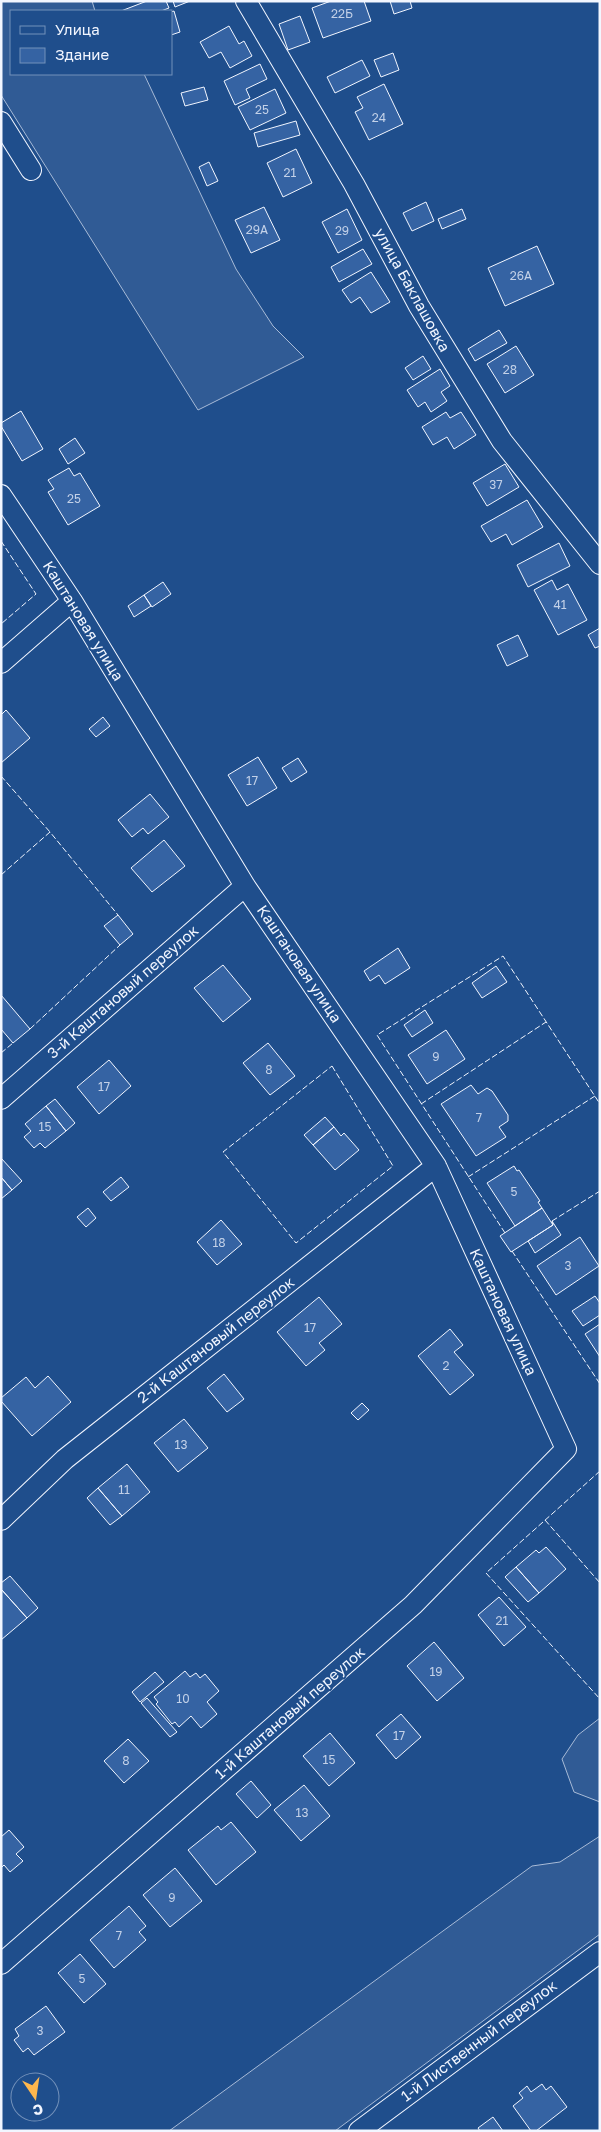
<svg xmlns="http://www.w3.org/2000/svg" width="601" height="2132" font-family="'Golos Text',sans-serif">
<rect width="100%" height="100%" fill="#1f4e8c"/>
<path fill="#305b95" stroke="#a8bbd7" d="M1,1h91l3,10h-84v63h133l92,195 37,57 31,31 -106,53 -197,-315z
M600,1718v84l-26,-10 -12,-33 16,-24z
M600,1836v98l-265,197h-166l363,-265 28,-4z"/>
<path fill="#3563a3" stroke="#f2f6ff" d="M147,1h19l3,7 -8,3h-40z
M173,1h17l-15,6z
M331,1h33l7,20 -48,17 -11,-30z
M390,1h20l2,7 -18,6z
M174,11l6,21 -9,3v-23z
M300,16l10,26 -22,8 -9,-26z
M229,26l10,18 5,-3 8,15 -22,12 -9,-16 -12,6 -9,-16z
M393,53l6,17 -18,7 -7,-17z
M362,60l8,16 -35,17 -8,-16z
M260,64l7,15 -21,10 4,9 -15,7 -11,-24z
M384,84l19,40 -34,16 -14,-28 8,-4 -6,-11z
M204,87l4,13 -23,6 -4,-13z
M275,89l11,24 -36,17 -12,-23z
M296,121l4,14 -42,12 -4,-14z
M296,149l16,34 -29,14 -16,-34z
M209,162l9,19 -11,5 -8,-19z
M426,202l8,19 -22,10 -9,-18z
M264,207l16,33 -29,13 -16,-33z
M347,209l15,31 -24,13 -16,-31z
M462,209l4,10 -24,10 -4,-10z
M537,246l17,38 -49,22 -17,-38z
M363,249l9,15 -33,18 -8,-15z
M371,272l19,30 -19,11 -11,-16 -9,6 -9,-13z
M499,330l8,13 -32,18 -7,-12z
M516,346l18,29 -29,18 -18,-29z
M423,356l8,13 -18,11 -8,-12z
M440,369l10,17 -9,6 6,9 -16,11 -6,-10 -7,5 -11,-17z
M21,411l22,38 -21,12 -21,-35v-3z
M446,412l4,6 11,-6 15,23 -22,14 -7,-12 -14,8 -11,-18z
M75,438l10,15 -17,11 -9,-15z
M505,464l14,23 -32,19 -14,-23z
M69,468l5,8 6,-3 20,33 -32,19 -20,-33 6,-3 -6,-9z
M527,500l16,27 -31,18 -6,-11 -15,8 -10,-16z
M559,543l11,23 -42,21 -11,-22z
M552,580l5,10 11,-6 19,36 -29,15 -24,-45z
M163,582l8,12 -19,13 -8,-12z
M144,595l7,11 -17,11 -6,-11z
M600,628v18l-5,2 -7,-13z
M518,635l10,21 -21,10 -10,-21z
M6,710l24,28 -29,25v-48z
M103,717l7,9 -14,11 -7,-8z
M258,757l19,31 -30,18 -19,-31z
M298,758l9,14 -16,10 -9,-14z
M150,794l19,23 -21,17 -5,-6 -11,9 -14,-17z
M164,840l21,26 -33,26 -21,-24z
M118,915l15,19 -13,11 -16,-19z
M398,948l12,20 -25,16 -6,-9 -9,6 -6,-10z
M223,965l28,34 -28,23 -29,-34z
M496,966l11,16 -25,16 -10,-15z
M1,995l29,34 -17,14 -12,-14z
M425,1010l8,13 -21,14 -8,-12z
M446,1030l19,29 -38,25 -19,-29z
M268,1043l27,33 -25,19 -27,-32z
M109,1060l22,26 -32,28 -22,-27z
M471,1085l7,9 9,-6 5,3 16,24v6l-9,6 7,10 -30,19 -35,-52z
M55,1099l20,24 -9,8 -20,-25z
M46,1106l20,25 -21,17 -5,-5 -6,5 -10,-11 7,-6 -6,-7z
M325,1117l9,10 -21,18 -9,-10z
M334,1127l7,9 3,-3 15,17 -24,20 -22,-25z
M1,1158l21,23 -10,9 -11,-13z
M514,1166l3,5 2,-1 21,31 -2,1 4,6 -27,18 -28,-43z
M1,1177l11,13 -11,9z
M121,1177l8,10 -18,14 -8,-9z
M88,1208l8,10 -10,9 -9,-10z
M542,1208l11,17 -42,27 -11,-16z
M221,1220l21,24 -25,21 -20,-23z
M552,1221l9,14 -26,18 -7,-12 25,-16z
M580,1237l19,29 -43,29 -19,-29z
M595,1296l5,7v12l-17,11 -11,-15z
M319,1297l23,27 -23,19 6,7 -19,16 -29,-34z
M600,1324v33l-15,-23z
M450,1329l13,16 -9,7 20,23 -24,20 -32,-39z
M224,1374l20,25 -17,13 -20,-24z
M48,1376l23,26 -39,34 -31,-35v-3l25,-21 9,11z
M362,1403l7,7 -11,10 -7,-7z
M184,1419l24,29 -30,24 -24,-29z
M127,1464l23,28 -28,24 -24,-28z
M98,1488l24,28 -12,9 -23,-27z
M546,1547l20,22 -27,24 -23,-26 20,-17 3,3z
M516,1567l23,26 -11,9 -23,-25z
M10,1576l28,32 -11,10 -26,-29v-6z
M1,1589l26,29 -26,22z
M499,1597l27,30 -22,19 -26,-31z
M434,1642l30,36 -27,23 -30,-35z
M185,1671l5,6 6,-4 4,5 5,-4 14,17 -12,11 10,12 -16,14 -10,-12 -12,11 -4,-5 -3,2 -16,-20 2,-2 -4,-5z
M155,1672l9,10 -24,20 -8,-10z
M147,1698l30,34 -7,5 -29,-34z
M401,1714l20,23 -25,22 -20,-24z
M330,1733l25,30 -26,23 -26,-30z
M128,1739l21,22 -25,22 -20,-22z
M251,1781l20,24 -14,13 -21,-24z
M304,1785l26,31 -29,25 -27,-31z
M231,1822l25,30 -40,33 -28,-35 30,-24 3,4z
M9,1830l15,17 -8,7 7,7 -13,11 -6,-7 -3,3v-31z
M175,1868l27,33 -32,26 -27,-32z
M129,1906l17,20 -7,6 7,8 -32,28 -24,-28z
M80,1954l26,30 -22,19 -26,-30z
M46,2006l19,26 -31,23 -6,-7 -5,4 -9,-12 5,-4 -4,-7z
M542,2084l4,6 5,-4 16,21 -31,24h-5l-18,-25 10,-8 -4,-5 8,-7 4,6z
M493,2117l10,14h-23l-2,-3z"/>
<g fill="none" stroke-linecap="round" stroke-linejoin="round">
<defs>
<path id="street" d="M246,1l108,183 65,122 83,135 98,123
M1,122l30,48
M1,495l71,106 173,285 191,280 130,283 -153,156 -412,359
M1,663l71,-62
M1,1099l244,-213
M1,1520l64,-61 371,-293
M359,2131l241,-179"/>
</defs>
<use href="#street" stroke="#f2f6ff" stroke-width="22"/>
<use href="#street" stroke="#1f4e8c" stroke-width="20"/>
<path stroke="#f2f6ff" stroke-width="1" stroke-dasharray="6 2.5" stroke-linecap="butt" d="M1,541l35,53 -35,30
M1,776l49,56
M1,875l49,-43 68,83
M30,1029l90,-84
M1,1053l12,-10
M332,1066l61,100 -97,77 -73,-91z
M421,1104l125,-82
M468,1177l127,-81
M552,1221l48,-30
M505,1233l-128,-198 126,-79 97,148
M512,1251l88,133
M600,1471l-114,102 114,126
M545,1520l55,63"/>
</g>
<g text-anchor="middle" stroke-width="4" stroke-linejoin="round" paint-order="stroke">
<g font-size="12" fill="#c3d1e8">
<text x="342" y="18">22Б</text>
<text x="262" y="114">25</text>
<text x="379" y="122">24</text>
<text x="290" y="177">21</text>
<text x="257" y="234">29А</text>
<text x="342" y="235">29</text>
<text x="521" y="280">26А</text>
<text x="510" y="374">28</text>
<text x="496" y="489">37</text>
<text x="74" y="503">25</text>
<text x="560" y="609">41</text>
<text x="252" y="785">17</text>
<text x="436" y="1061">9</text>
<text x="269" y="1074">8</text>
<text x="104" y="1091">17</text>
<text x="479" y="1122">7</text>
<text x="45" y="1131">15</text>
<text x="514" y="1196">5</text>
<text x="219" y="1247">18</text>
<text x="568" y="1270">3</text>
<text x="310" y="1332">17</text>
<text x="446" y="1370">2</text>
<text x="181" y="1449">13</text>
<text x="124" y="1494">11</text>
<text x="502" y="1625">21</text>
<text x="436" y="1676">19</text>
<text x="183" y="1703">10</text>
<text x="399" y="1740">17</text>
<text x="329" y="1764">15</text>
<text x="126" y="1765">8</text>
<text x="302" y="1817">13</text>
<text x="172" y="1902">9</text>
<text x="119" y="1940">7</text>
<text x="82" y="1983">5</text>
<text x="40" y="2035">3</text>
</g>
<g font-size="15" fill="#f2f6ff" stroke="#1f4e8c">
<text transform="translate(412 290) rotate(61)" y="5">улица Баклашовка</text>
<text transform="translate(83 621) rotate(58)" y="5">Каштановая улица</text>
<text transform="translate(299 964) rotate(56)" y="5">Каштановая улица</text>
<text transform="translate(123 992) rotate(-41)" y="5">3-й Каштановый переулок</text>
<text transform="translate(503 1312) rotate(65)" y="5">Каштановая улица</text>
<text transform="translate(216 1340) rotate(-38)" y="5">2-й Каштановый переулок</text>
<text transform="translate(290 1713) rotate(-41)" y="5">1-й Каштановый переулок</text>
<text transform="translate(479 2041) rotate(-37)" y="5">1-й Лиственный переулок</text>
</g>
</g>
<rect width="601" height="2132" fill="none" stroke="#f2f6ff" stroke-width="5"/>
<rect x="10" y="10" width="162" height="65" fill="#1f4e8c" stroke="#7391ba"/>
<rect x="20" y="26" width="25" height="8" fill="#1f4e8c" stroke="#7391ba"/>
<text x="55" y="35" font-size="15" fill="#f2f6ff">Улица</text>
<rect x="20" y="48" width="25" height="15" fill="#3563a3" stroke="#7391ba"/>
<text x="55" y="60" font-size="15" fill="#f2f6ff">Здание</text>
<g transform="translate(35 2097) rotate(167)"><circle r="24" fill="#1f4e8c" stroke="#7391ba"/>
<path d="M0-4L9 19L0 12L-9 19Z" fill="#ffb74d"/>
<text y="-8" font-size="14" font-weight="bold" text-anchor="middle" fill="#f2f6ff">С</text>
</g>
</svg>
